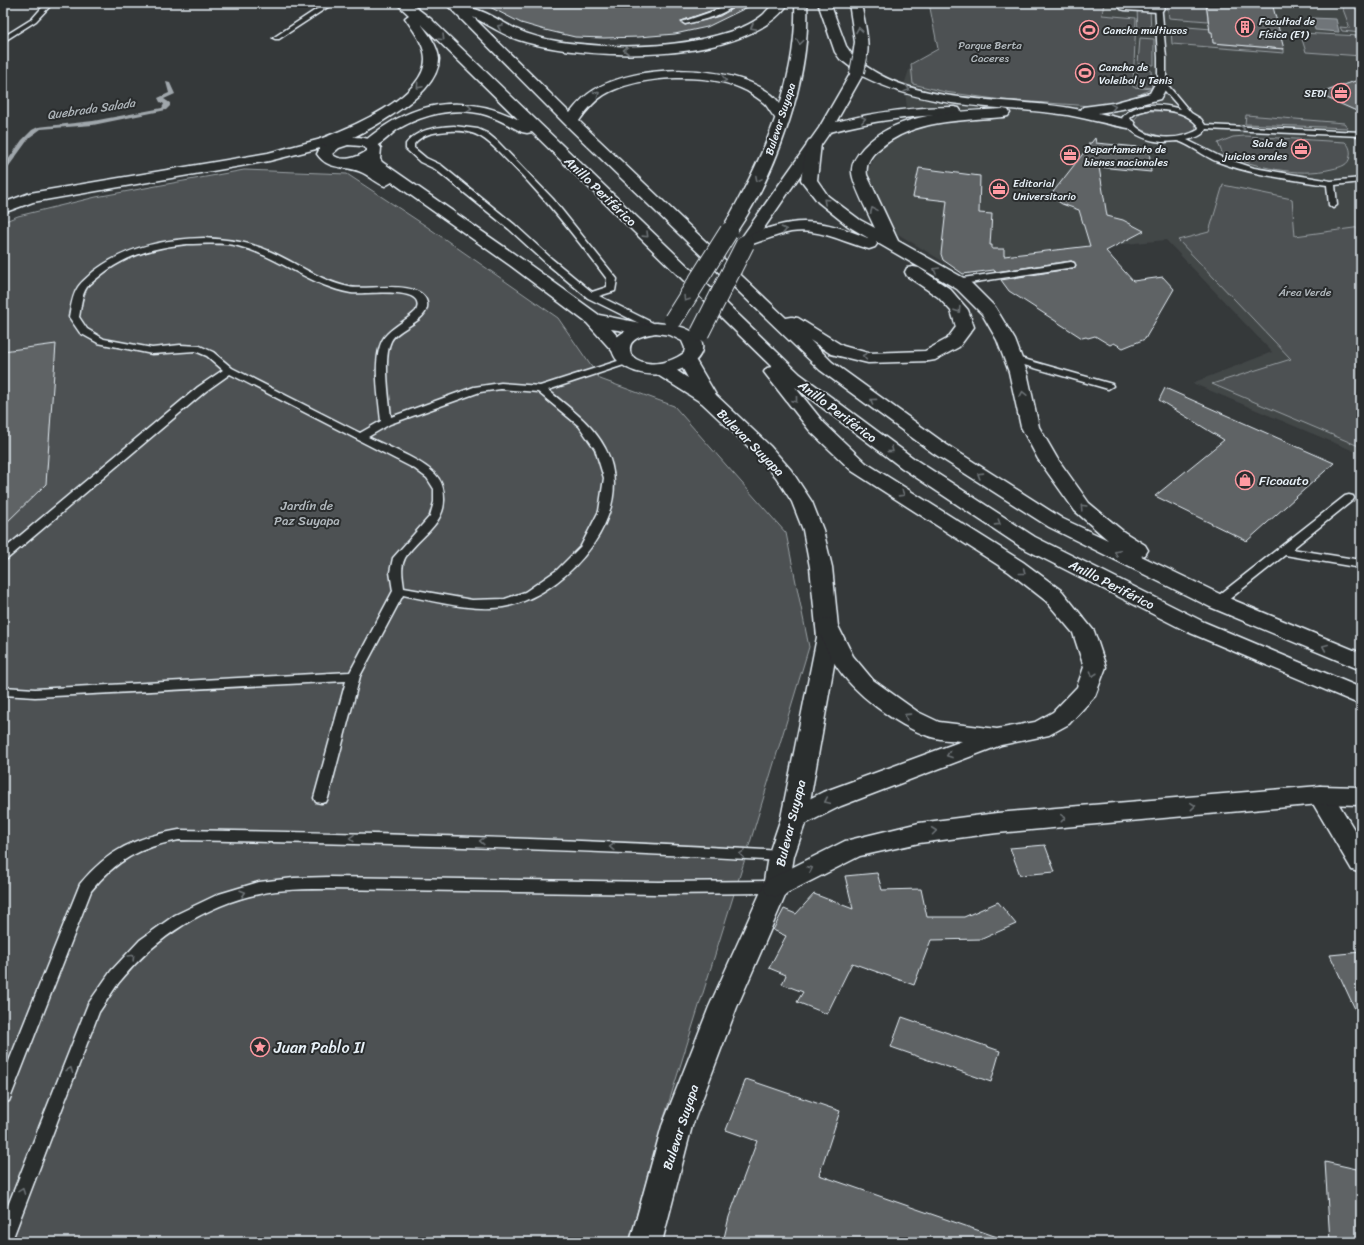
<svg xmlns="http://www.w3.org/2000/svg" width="1364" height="1245" font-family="Sriracha,sans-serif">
<rect width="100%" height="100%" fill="#35393a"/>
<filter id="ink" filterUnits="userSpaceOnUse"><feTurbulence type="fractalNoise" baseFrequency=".025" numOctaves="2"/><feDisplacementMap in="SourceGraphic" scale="8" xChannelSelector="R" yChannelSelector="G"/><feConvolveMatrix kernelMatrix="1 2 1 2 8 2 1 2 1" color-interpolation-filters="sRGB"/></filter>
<g filter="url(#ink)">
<path fill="#424647" d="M929,3h432v451l-169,-71 80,-31 -106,-112 -222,22 -56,-34 -18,-37 -2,-21 12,-23 30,-16 -6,-46 7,-21 27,-15z"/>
<path fill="#4d5152" stroke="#9aa1a5" d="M929,3h175l-2,12 34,3 -3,69 18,2 -29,14 -30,3 -90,-6 -57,-8 -32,-8 -2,-20 27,-15z
M1167,3h39l2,18 -39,-3z
M1341,4l20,1v28l-19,-2 -2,-4 10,1z
M1137,8l13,1 1,24 -13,-1z
M1187,27l25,2 2,14 70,6v4l-112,-9 -1,-15 16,1z
M1300,33l61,3v20l-55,-4z
M1140,38l14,1v26l-16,-1z
M1137,68l14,2 1,18 -15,-2z
M1149,111c14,0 47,-1 47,19 -17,13 -46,7 -62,-6l-1,-3 8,-9z
M1246,115l98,8 4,5 -103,-4z
M1245,136l100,6c4,3 6,8 5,14 -1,9 -9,11 -18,13 -36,9 -75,-3 -109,-14l-5,-12 15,-6z
M244,170l103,4 79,52 132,92 42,61 74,27 112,127 23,114 -60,199 -86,275 -34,121h-626v-1020l15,-6 78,-19z
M1223,185l69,14 3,37 66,-9v220l-149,-63 79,-25 -113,-119 31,-8z"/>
<path fill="#707579" stroke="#a0a7ac" d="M1312,18l24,1 3,13 -24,-2z"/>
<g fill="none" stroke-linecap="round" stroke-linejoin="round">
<path fill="#a0a7ac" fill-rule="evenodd" d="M166,82l4,1 5,11 -11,5 6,4v3l-4,4 -73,15 -52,4 -11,8 -21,29 -6,6v-5l19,-27 10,-10 6,-3 55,-6 69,-13 2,-4 -4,-2 -2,-4 11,-5z"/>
</g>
<path fill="#5f6365" stroke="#e8f1f8" d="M482,3h244l-13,7 -32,11 4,4 35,-9 12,-7 5,-6h19l-49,24 -32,7 -36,3 -35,1 -29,-1 -30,-7 -24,-7z
M1206,3h66l12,46 -71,-6 -1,-11h-2z
M1361,79v34l-43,-19z
M1095,138l1,5 53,5 2,24 -52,-5 8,49 16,4 21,11 -38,20 27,30 30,-4 11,12 -29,50 -22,9 -9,-5 -4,2 -15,-9 -7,2 -2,-1 -4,1 -73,-47 -8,-11 73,-12 2,-2 -2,-4 -3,-1 -76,11 -1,-2 -31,4 -20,-14 -2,-6 6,-53 -34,-4 6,-29 61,8 -1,37 13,1 -2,31h2v4h12v7l86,-10 -11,-36 -17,-6 -12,-8 39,-50v-3h2z
M56,344l-10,140 -43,42v-175z
M1165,388l169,75 -87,78 -92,-45 69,-56 -65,-40z
M1045,845l10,27 -35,3 -10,-27z
M877,873l5,17 39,-1 6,28h37l34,-15 18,22 -34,15 -51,1 -17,45 -62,-22 -25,51 -30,-12 6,-10 -21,-8 4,-9 -17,-7 17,-32 -13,-6 11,-21 12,5 18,-20 39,15 -8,-33z
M1361,952v70l-31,-67z
M902,1017l98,34 -9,31 -100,-35z
M746,1079l94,32 -21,64 184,64 -1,3h-279l6,-25 28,-76 -31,-11z
M1325,1162l36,8v72h-31z"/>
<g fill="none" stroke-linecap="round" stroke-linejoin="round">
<defs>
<path id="lane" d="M46,3h7l-17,18 -33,21v-5l29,-18z
M326,3h8l-55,36h-4l-2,-1z
M729,3h7c-12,13 -34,17 -51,21l-3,-2 32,-11z
M1155,3h6l5,55v25l25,30 10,6 4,6 156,7v4l-155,-7c-3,7 -12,9 -19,11l34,17 33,11 77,13 30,-3v4l-26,3 2,20 -4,3 -4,-3 -2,-20c-37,-6 -76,-10 -111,-24 -11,-4 -28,-18 -39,-20 -4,0 -10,1 -15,1 -18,-2 -32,-8 -40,-24 14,-18 40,-14 59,-9l-23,-26v-25zM1150,109c18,1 37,2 49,18l-1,3c-20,11 -56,12 -68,-12l6,-5z
M454,126l24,3 9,4 11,9 55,57 64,80 -2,12 -16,5 60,30 2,2 -2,2h-6l-65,-32 -42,-35 -37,-34 -74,-60 -15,-7 -14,-13v-5c11,-15 30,-17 48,-18zM449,131c11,-1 22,0 32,6 12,7 20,18 30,27 35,35 66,75 96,115v8l-15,5 -40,-33 -37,-34 -74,-60 -15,-7 -12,-10v-4c9,-11 22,-12 35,-13z
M204,238c24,2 42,3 65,13 26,11 51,30 80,36 17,4 73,-9 78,16 3,18 -30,25 -36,38 -8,16 -2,57 0,76l83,-30 27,-4 39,3 84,-27h6l2,2 -2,2 -82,27c21,18 44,33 57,58 34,64 -36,144 -97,158 -31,7 -75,-5 -105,-11l-43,81 -32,122 -2,4 -5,1 -5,-1 -2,-4 32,-117 -311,16 -32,-2v-8l32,2 315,-17 43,-81 -3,-19 3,-14 37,-42 4,-14v-13l-7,-11 -12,-9 -185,-95 -24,17 -199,168 -4,1v-10l195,-163 25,-17 -16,-14 -12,-5 -43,3 -54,-11 -18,-10 -11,-16c2,-10 3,-21 9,-30 4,-6 10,-10 15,-15 32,-25 71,-33 111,-34zM187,244c16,0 36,-2 51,2 40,10 72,40 113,47 12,2 78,-9 65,18 -9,9 -20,14 -29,23 -17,16 -8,65 -6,87l-21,12 -128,-65 -19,-16 -13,-6 -20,-1 -28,3 -48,-9 -17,-10 -8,-12c2,-9 2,-22 8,-30 4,-4 9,-8 14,-12 25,-20 54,-28 86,-31zM501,389l37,3 41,34 16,23 9,29 -5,33 -18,35 -24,24 -32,22 -20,7 -33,1 -68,-12c-1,-9 -4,-21 1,-30 12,-20 40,-33 39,-59 0,-10 -2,-18 -9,-25 -13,-14 -49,-28 -67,-37l22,-13 90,-32z
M1071,262l3,1 1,2 -1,2 -118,18 -5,-3 5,-3z
M1013,356l99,28 1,2 -5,3 -98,-28 -2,-2z
M1349,495l4,1 1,2 -1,2 -61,49 69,11v8l-76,-13 -63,50h-8l-2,-3 2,-3 131,-103z
M179,830c201,3 401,9 602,21l5,1 2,4 -2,4 -5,1c-201,-12 -401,-17 -602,-21 -38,7 -63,20 -88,51l-80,205 -2,5 -6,2v-27l77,-192c28,-34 56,-47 99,-54z
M329,877l330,5 117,-1 5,2 2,4 -2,4 -5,2 -117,1 -330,-5c-23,0 -47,0 -70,5 -53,11 -103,43 -137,85 -9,10 -15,22 -23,33l-87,228 -1,2h-8v-24l85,-214 23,-33 29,-31 35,-25 44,-21 40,-12 35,-4z"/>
<path id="street" d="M1121,3l37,1 4,1 2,3 -2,3 -4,1 -33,-2 -4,-1 -2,-3z
M687,355l6,1 23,39 54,51 21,24 21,32 11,28 9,37 7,70 -32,181 -13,38 -5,31 -52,120 -45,119 -30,116h-32l32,-116 47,-119 54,-120 5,-31 13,-38 36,-181 -7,-70 -7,-37 -11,-28 -16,-25 -20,-23 -54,-51 -49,-31 -3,-4 3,-4c13,-3 24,7 35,14l-10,-18 3,-4z
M1320,786l9,2 32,53v32l-9,-3 -44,-75 3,-7z"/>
<path id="secondary" d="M348,137c12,0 26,0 33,11l-1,11 2,3 141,98 76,55 52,10 3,4 -3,4 -6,1 -34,-5 18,20 -3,4 -6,1 -6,-1 -27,-30 -76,-57 -119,-84 -7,4c-9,-3 -14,-9 -22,-13 -17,-9 -34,-1 -46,-19l3,-6 -51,13 -236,41 -30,11v-10l27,-10 238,-40 57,-15 6,2zM348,145l13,1 6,3v2c-10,7 -26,12 -35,3l7,-6z"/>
<path id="primary" d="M795,3h12c4,75 -30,170 -72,231l-6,2 -6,-2 -2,-3c40,-69 77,-146 74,-228z
M818,3h12l16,43 7,10 2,-14 -6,-39h12c2,13 11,46 4,57l-6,1c59,48 151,34 222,49l2,-3 30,-4 37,-10 7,-13h10l2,3 -9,16 -38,10 -24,4 35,8 2,3 -2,3 -5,1c-23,-4 -45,-11 -68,-14 -70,-9 -133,-5 -198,-38l-26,46c39,-10 78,-15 118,-15l5,1 2,3 -2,3 -5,1c-42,0 -83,6 -124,17l-79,115 -6,2 -6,-2 -2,-3 82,-116 34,-59 -13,-10 -5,-7z
M656,323c11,1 23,2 33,7 22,11 14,30 -5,38 -58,26 -113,-35 -28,-45zM656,333l14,2 12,6 3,7 -1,5c-15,11 -39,16 -53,2 -6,-17 13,-20 25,-22z"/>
<path id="highway" d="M396,3h14l21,16 369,355 116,86 119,77 169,85 157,66v17l-173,-73 -167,-85 -119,-79 -107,-81 29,36 42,40 157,99 39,29 32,40 12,36 -11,29 -26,28 -20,11 -48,10 -160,61 -38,19 -9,3 -9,-3 -4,-7 4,-7 38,-19 139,-51c-12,-1 -23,-1 -34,-5 -32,-11 -75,-43 -93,-72 -8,-12 -13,-26 -19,-39l3,-5 8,-2 8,2 18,36 20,24 45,32 21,10 58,7 38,-7 18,-10 24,-25 7,-20 -11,-34 -27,-32 -37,-29 -157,-101 -42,-40 -43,-55 -3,-4 3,-4 5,-1 -240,-235 -5,1 -5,-1c-12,-6 -23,-13 -36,-17 -29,-9 -63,-1 -88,14 -10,7 -20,21 -33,18l-2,-3 2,-3c46,-40 99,-49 154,-21l-98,-96c7,9 17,22 18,35 0,11 -7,22 -14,30 -15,17 -83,62 -105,56l-2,-3 2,-3c30,-11 105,-42 105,-80 0,-15 -13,-30 -20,-41l4,-3z
M445,3h13l6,5c13,-3 39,15 52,21 28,13 59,15 89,17 46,2 94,-2 138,-19 7,-3 14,-7 20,-12 4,-4 9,-11 14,-12 4,-1 9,0 12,0 -43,63 -202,58 -267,38 -18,-5 -33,-16 -49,-24l97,96c7,-9 14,-17 24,-23 43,-27 138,-27 178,5 7,6 12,15 17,22l-2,3c-3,1 -6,2 -9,0 -5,-2 -9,-12 -13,-16 -5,-5 -12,-9 -18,-13 -35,-19 -108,-17 -143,4 -11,7 -18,16 -25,26l207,197 6,-1 6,1 45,28 25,7 57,-2 22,-12 9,-12 -5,-16 -13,-14 -31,-21 -2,-4 2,-4 6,-1 6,1 31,21 18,21 6,17 -15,20 -24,13 -6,1 -61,2 -37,-9 -21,-14 22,22 115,83 116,74 45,21 -33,-29 -37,-52 -17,-32 -12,-55 -12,-32 -15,-26 -25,-25 -81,-47 1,2 -2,3 -6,2c-27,-7 -49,-21 -78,-17 -16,3 -30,10 -45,14l-6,-2 -2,-3 2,-3c17,-6 34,-13 51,-15 27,-4 55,6 79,16l-22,-13 -30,-24 -17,-22 6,-37 2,-3 5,-1 5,1 2,3 -4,37 11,16 32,24 15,8c-5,-11 -23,-45 -23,-56 -1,-9 5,-17 11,-24 34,-37 94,-36 140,-39l5,1 2,3 -2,3 -5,1c-43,4 -89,2 -124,32 -8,6 -14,15 -12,26l31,66 71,40 26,26 20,33 12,32 12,55 18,31 32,45 35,29 21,13 3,5 -3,5 -4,1 85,41 135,56v17l-151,-63 -161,-80 -116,-74 -113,-83 -254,-245z
M1320,786l41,1v18l-41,-1 -323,29 -78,10 -59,13 -75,38 -9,3 -9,-3 -4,-7 4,-7 78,-39 74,-18 78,-10z"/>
</defs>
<use href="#lane" stroke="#e8f1f8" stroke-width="3"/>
<use href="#street" stroke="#e8f1f8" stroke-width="3"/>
<use href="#secondary" stroke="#e8f1f8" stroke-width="3"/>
<use href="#primary" stroke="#e8f1f8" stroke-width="3"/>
<use href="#highway" stroke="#e8f1f8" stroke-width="3"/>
<use href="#lane" fill="#2a2d2e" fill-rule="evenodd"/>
<use href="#street" fill="#2a2d2e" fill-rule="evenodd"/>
<use href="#secondary" fill="#2a2d2e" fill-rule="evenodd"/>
<use href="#primary" fill="#2a2d2e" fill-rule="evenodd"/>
<use href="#highway" fill="#2a2d2e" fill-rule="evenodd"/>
<defs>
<path id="primary-bridge-far1" d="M857,72l3,-15"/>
<path id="primary-bridge" d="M673,320l56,-89
M700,333l45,-89"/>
</defs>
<use href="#primary-bridge-far1" stroke="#e8f1f8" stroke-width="16" stroke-linecap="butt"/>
<use href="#primary-bridge" stroke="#e8f1f8" stroke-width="20" stroke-linecap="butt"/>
<use href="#primary-bridge-far1" stroke="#2a2d2e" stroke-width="14"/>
<use href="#primary-bridge" stroke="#2a2d2e" stroke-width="18"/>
</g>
<defs><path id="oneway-chevron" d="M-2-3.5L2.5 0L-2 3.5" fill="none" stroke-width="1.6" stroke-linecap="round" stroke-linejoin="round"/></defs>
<g stroke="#6c7275">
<use href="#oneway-chevron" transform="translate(500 27) rotate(-154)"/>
<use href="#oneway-chevron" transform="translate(753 27) rotate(151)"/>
<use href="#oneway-chevron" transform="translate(859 30) rotate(-99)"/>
<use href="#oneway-chevron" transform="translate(442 38) rotate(44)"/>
<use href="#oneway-chevron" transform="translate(800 42) rotate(98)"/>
<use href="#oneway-chevron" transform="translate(626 50) rotate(-180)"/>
<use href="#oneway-chevron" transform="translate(724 80) rotate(13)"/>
<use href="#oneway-chevron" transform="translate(419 86) rotate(131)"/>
<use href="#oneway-chevron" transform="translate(907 89) rotate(17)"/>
<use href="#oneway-chevron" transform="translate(597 94) rotate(-33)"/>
<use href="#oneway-chevron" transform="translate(1113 107) rotate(-10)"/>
<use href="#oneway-chevron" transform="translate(469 108) rotate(5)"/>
<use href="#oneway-chevron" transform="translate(863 119) rotate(-14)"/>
<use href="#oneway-chevron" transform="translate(1242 129) rotate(2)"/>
<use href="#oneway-chevron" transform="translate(758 179) rotate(118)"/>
<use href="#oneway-chevron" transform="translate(826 201) rotate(-138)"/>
<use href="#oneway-chevron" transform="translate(873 210) rotate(-114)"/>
<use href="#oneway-chevron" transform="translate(784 230) rotate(-12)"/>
<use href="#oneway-chevron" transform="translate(646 235) rotate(44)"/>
<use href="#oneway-chevron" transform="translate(936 270) rotate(-150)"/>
<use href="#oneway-chevron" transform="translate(686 299) rotate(122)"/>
<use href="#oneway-chevron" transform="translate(958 310) rotate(58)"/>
<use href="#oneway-chevron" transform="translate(865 356) rotate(-170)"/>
<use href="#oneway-chevron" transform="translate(1023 394) rotate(-102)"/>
<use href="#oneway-chevron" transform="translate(795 400) rotate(51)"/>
<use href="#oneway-chevron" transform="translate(873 401) rotate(-144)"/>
<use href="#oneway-chevron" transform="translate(891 450) rotate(37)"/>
<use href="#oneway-chevron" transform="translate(980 475) rotate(-148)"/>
<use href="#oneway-chevron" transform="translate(902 494) rotate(32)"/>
<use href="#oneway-chevron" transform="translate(1083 507) rotate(-134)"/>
<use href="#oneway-chevron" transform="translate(998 523) rotate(33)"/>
<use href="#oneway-chevron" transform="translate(1117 553) rotate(-154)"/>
<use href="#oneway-chevron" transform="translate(1023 572) rotate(38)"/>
<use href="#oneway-chevron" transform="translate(1325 647) rotate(-157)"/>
<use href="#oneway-chevron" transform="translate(1093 674) rotate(109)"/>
<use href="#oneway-chevron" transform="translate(907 716) rotate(-147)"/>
<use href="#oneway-chevron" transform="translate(949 755) rotate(160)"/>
<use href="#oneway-chevron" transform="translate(827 801) rotate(155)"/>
<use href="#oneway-chevron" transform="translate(1193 806) rotate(-5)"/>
<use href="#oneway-chevron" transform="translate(1063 818) rotate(-5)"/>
<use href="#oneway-chevron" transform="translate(934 831) rotate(-7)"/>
<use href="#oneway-chevron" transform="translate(352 838) rotate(-178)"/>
<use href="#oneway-chevron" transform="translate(482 841) rotate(-178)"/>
<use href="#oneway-chevron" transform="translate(612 847) rotate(-178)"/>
<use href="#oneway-chevron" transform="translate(742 854) rotate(-176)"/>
<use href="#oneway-chevron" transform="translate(810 869) rotate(-26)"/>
<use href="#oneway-chevron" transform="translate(243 893) rotate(-16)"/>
<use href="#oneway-chevron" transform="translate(132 957) rotate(-46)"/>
<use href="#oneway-chevron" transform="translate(70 1070) rotate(-69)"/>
<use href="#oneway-chevron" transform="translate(22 1191) rotate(-69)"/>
</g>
</g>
<defs>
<symbol id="building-ring" viewBox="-11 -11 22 22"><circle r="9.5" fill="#2a2d2e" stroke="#ff9aa2" stroke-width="1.5"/><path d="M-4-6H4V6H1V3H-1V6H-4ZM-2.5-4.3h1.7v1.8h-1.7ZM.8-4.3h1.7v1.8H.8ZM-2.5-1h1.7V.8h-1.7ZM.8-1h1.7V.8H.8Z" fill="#ff9aa2"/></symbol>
<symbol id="stadium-ring" viewBox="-11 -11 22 22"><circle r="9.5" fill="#2a2d2e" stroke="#ff9aa2" stroke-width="1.5"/><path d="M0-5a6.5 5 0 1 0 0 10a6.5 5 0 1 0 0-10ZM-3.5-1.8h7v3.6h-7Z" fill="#ff9aa2"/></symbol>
<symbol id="office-ring" viewBox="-11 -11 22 22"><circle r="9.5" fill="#2a2d2e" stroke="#ff9aa2" stroke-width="1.5"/><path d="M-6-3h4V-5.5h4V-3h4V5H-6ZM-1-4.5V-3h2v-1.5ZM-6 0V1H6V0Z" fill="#ff9aa2"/></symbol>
<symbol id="shop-ring" viewBox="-11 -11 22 22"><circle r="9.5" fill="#2a2d2e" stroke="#ff9aa2" stroke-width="1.5"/><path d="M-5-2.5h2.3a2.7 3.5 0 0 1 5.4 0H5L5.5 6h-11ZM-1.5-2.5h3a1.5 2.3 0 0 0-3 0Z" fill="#ff9aa2"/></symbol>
<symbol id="sight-ring" viewBox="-11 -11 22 22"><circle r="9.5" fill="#2a2d2e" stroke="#ff9aa2" stroke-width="1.5"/><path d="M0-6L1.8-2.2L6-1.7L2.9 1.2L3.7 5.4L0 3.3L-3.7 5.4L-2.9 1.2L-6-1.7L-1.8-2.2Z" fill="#ff9aa2"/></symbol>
</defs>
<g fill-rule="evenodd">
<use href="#building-ring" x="1234" y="16" width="22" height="22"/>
<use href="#stadium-ring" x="1078" y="19" width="22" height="22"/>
<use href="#stadium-ring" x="1074" y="62" width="22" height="22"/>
<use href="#office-ring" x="1330" y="82" width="22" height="22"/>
<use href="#office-ring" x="1290" y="138" width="22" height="22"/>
<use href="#office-ring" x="1059" y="144" width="22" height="22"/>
<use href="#office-ring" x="988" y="178" width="22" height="22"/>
<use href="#shop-ring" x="1234" y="469" width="22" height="22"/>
<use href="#sight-ring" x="249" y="1036" width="22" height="22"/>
</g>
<g text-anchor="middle" stroke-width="4" stroke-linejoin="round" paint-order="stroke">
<g font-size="11" fill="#e8f1f8" stroke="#2a2d2e" text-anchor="start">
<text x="1259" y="25">Facultad de<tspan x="1259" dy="13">Física (E1)</tspan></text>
<text x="1103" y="34">Cancha multiusos</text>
<text x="1099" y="71">Cancha de<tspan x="1099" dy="13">Voleibol y Tenis</tspan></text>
<text x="1327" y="97" text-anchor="end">SEDI</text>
<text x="1287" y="147" text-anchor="end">Sala de<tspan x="1287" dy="13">juicios orales</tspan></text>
<text x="1084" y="153">Departamento de<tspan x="1084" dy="13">bienes nacionales</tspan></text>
<text x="1013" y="187">Editorial<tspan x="1013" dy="13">Universitario</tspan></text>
</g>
<g font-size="11" fill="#b2b9be" stroke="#2a2d2e">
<text x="990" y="49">Parque Berta<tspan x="990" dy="13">Caceres</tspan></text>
<text x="1305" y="296">Área Verde</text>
</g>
<g font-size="11" fill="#e8f1f8" stroke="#2a2d2e">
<text transform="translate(780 119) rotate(-72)" y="4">Bulevar Suyapa</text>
</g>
<g font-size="12" font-style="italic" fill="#acb3b8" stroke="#2a2d2e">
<text transform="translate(91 109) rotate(-8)" y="4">Quebrada Salada</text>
</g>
<g font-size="13" fill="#e8f1f8" stroke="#2a2d2e">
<text transform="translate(601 191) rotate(44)" y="5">Anillo Periférico</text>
<text transform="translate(838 411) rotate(37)" y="5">Anillo Periférico</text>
<text transform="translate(751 442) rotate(45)" y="5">Bulevar Suyapa</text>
<text transform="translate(1112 584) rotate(27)" y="5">Anillo Periférico</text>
<text transform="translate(790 823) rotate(-76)" y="5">Bulevar Suyapa</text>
<text transform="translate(680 1127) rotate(-72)" y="5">Bulevar Suyapa</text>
</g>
<g font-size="13" fill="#e8f1f8" stroke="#2a2d2e" text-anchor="start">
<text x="1259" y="485">Ficoauto</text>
</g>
<g font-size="13" fill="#b2b9be" stroke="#2a2d2e">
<text x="307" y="510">Jardín de<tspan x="307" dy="15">Paz Suyapa</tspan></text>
</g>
<g font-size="16" fill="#e8f1f8" stroke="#2a2d2e" text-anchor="start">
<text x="274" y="1053">Juan Pablo II</text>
</g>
</g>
<rect width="1364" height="1245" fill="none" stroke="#2a2d2e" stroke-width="16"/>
<rect x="8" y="8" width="1348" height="1229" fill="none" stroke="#e8f1f8" stroke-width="1.5" filter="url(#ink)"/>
</svg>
